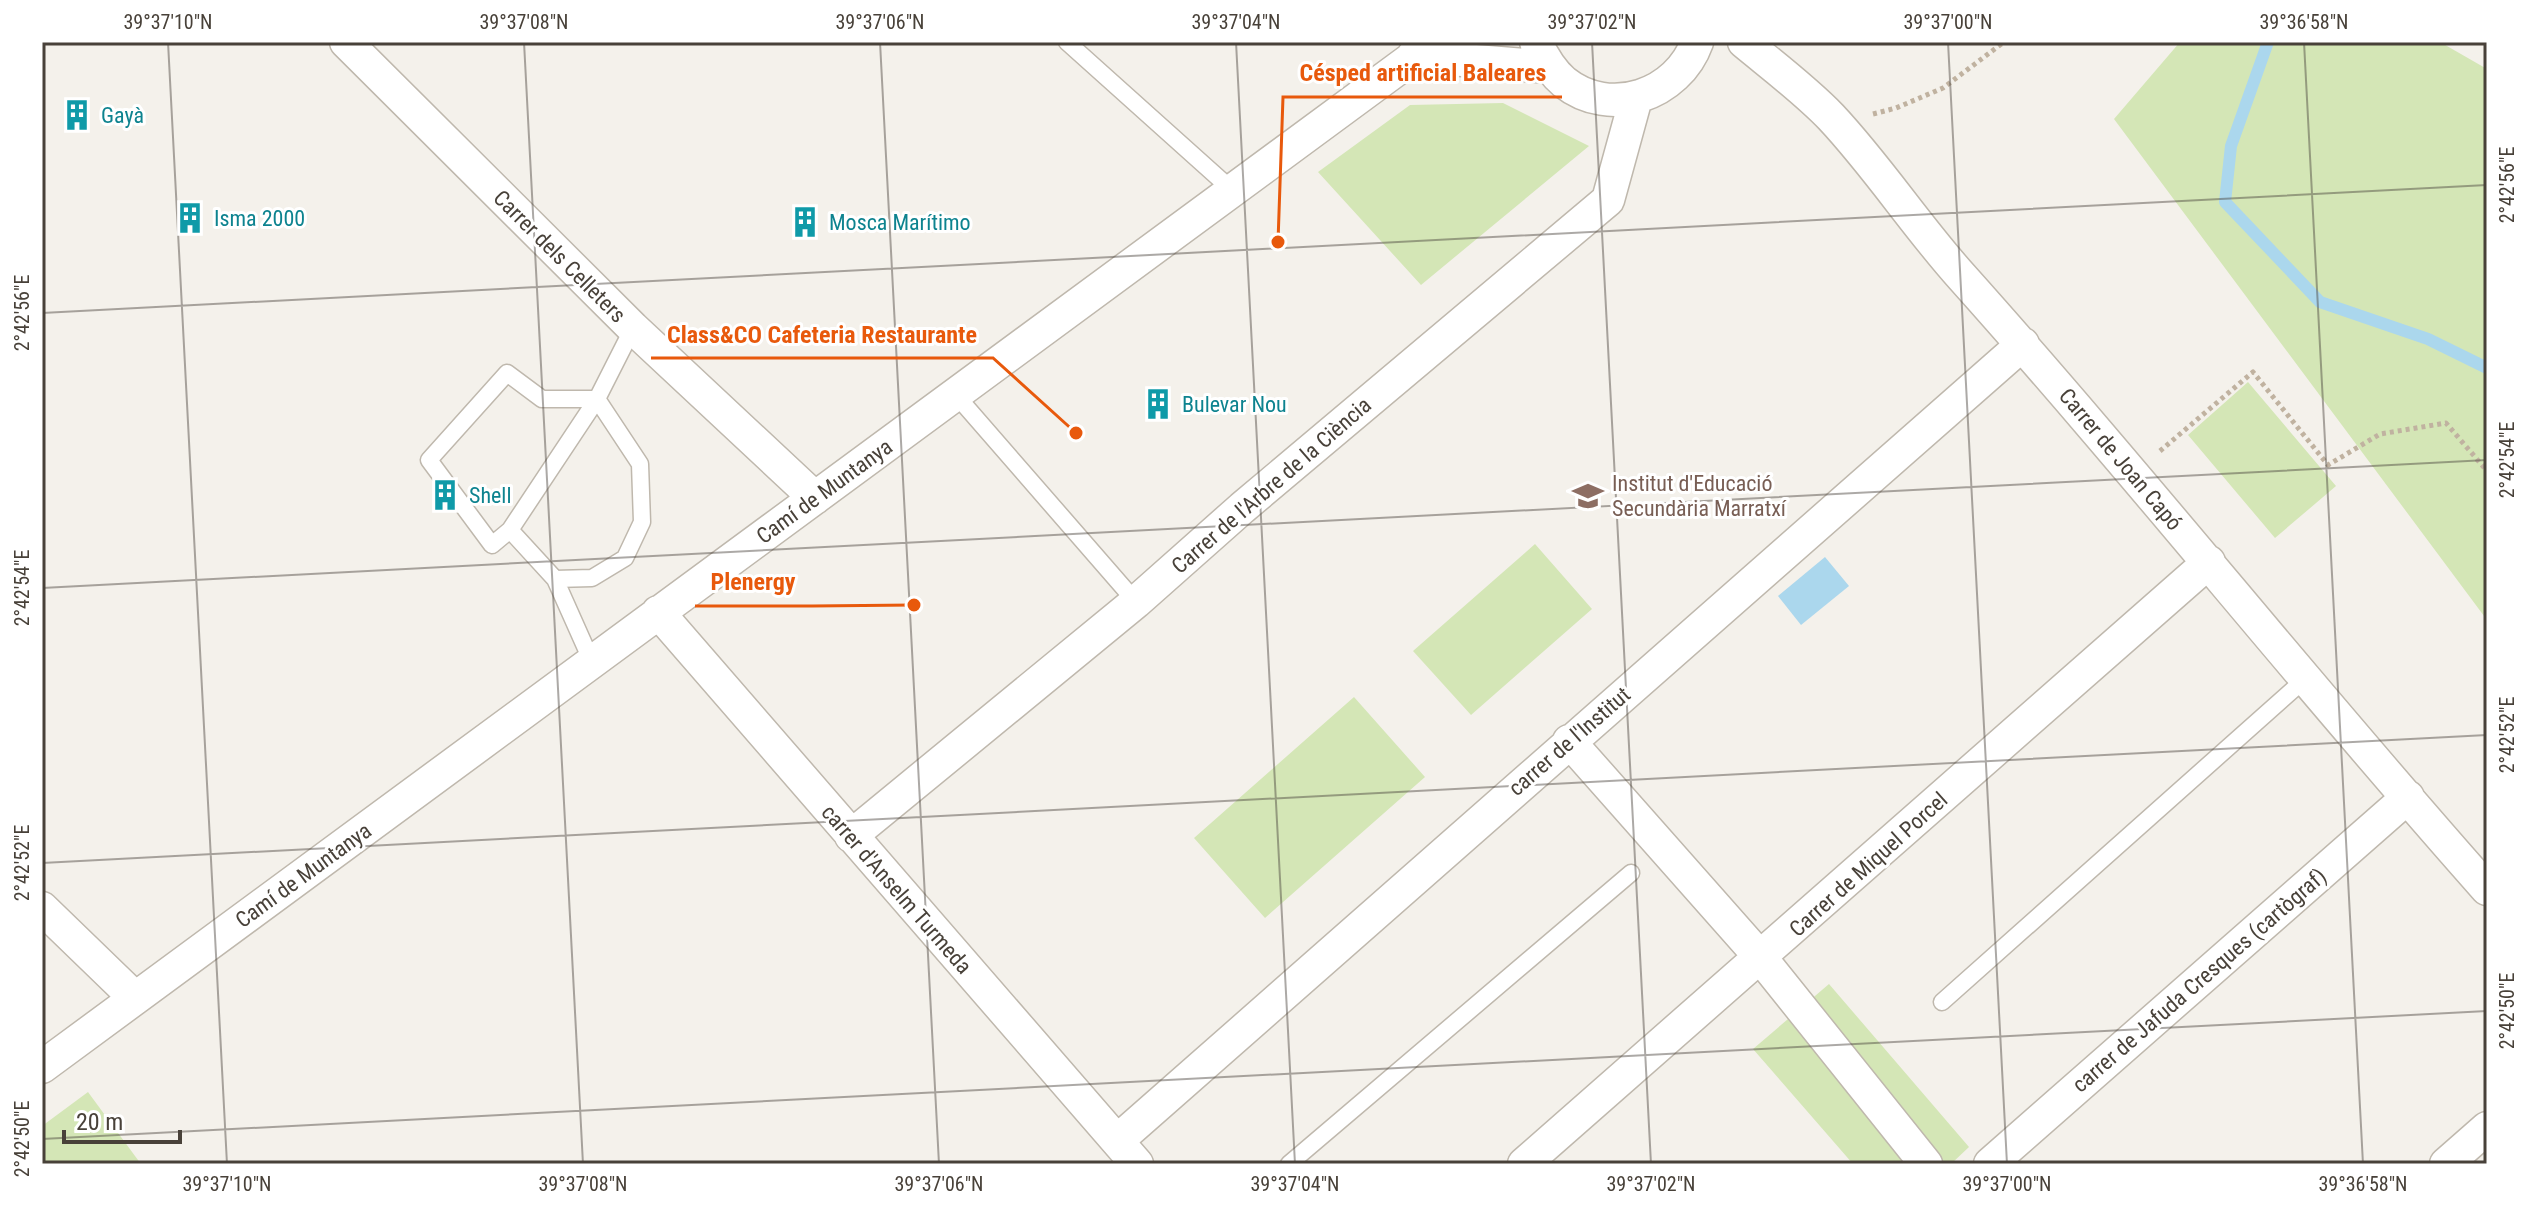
<svg xmlns="http://www.w3.org/2000/svg" width="2529" height="1206" font-family="'Roboto Condensed',sans-serif">
<rect width="100%" height="100%" fill="#f4f1eb"/>
<path fill="#d4e6b6" d="M2180,42h260l47,27v551l-373,-501z
M1503,103l86,43 -168,139 -103,-113 92,-67z
M2248,382l88,104 -61,52 -87,-103z
M1535,544l57,65 -121,106 -58,-64z
M1354,697l71,80 -160,141 -71,-80z
M1829,984l140,163 -18,17h-98l-100,-115z
M88,1092l47,64 6,8h-99v-38z"/>
<path fill="#abd7ed" d="M1825,557l24,29 -48,39 -23,-29z"/>
<g fill="none" stroke-linecap="round" stroke-linejoin="round">
<path stroke="#abd7ed" stroke-width="12" d="M2268,42l-37,104 -6,56 95,100 108,37 59,29"/>
<defs>
<path id="lane" d="M1067,42l165,148
M955,394l181,208
M510,530l-18,15 -63,-85 78,-87 35,26h55l43,65 2,58 -17,36 -33,20 -37,1 -45,-49 87,-131 36,-71
M555,579l37,83
M1942,1002l363,-323
M1289,1164l342,-291"/>
<path id="street" d="M346,42l287,286 182,170
M1536,42c7,15 15,29 28,40 46,37 114,13 133,-40
M1744,42c29,24 61,48 87,75 47,50 85,109 131,160 179,200 346,411 525,612
M1413,56l136,11
M658,612l479,552
M1569,741l192,217 165,206
M851,836l285,-234 106,-94 366,-308 28,-102
M42,908l93,90
M42,1067l1392,-1025
M1117,1141l906,-797
M1524,1164l685,-602
M1990,1164l418,-367
M2446,1164l41,-36"/>
</defs>
<use href="#lane" stroke="#bfb8ad" stroke-width="19"/>
<use href="#street" stroke="#bfb8ad" stroke-width="35"/>
<path stroke="#c0b2a0" stroke-width="5" stroke-dasharray="4 4" stroke-linecap="butt" d="M1873,114l23,-6 47,-20 61,-46
M2160,451l93,-79 75,93 52,-31 66,-11 41,48"/>
<use href="#lane" stroke="#fff" stroke-width="16"/>
<use href="#street" stroke="#fff" stroke-width="32"/>
</g>
<path fill="none" stroke="#484139" stroke-width="2" stroke-opacity="0.45" d="M168,42l59,1122M524,42l59,1122M880,42l59,1122M1236,42l59,1122M1592,42l59,1122M1948,42l59,1122M2304,42l59,1122M42,313l2445,-128M42,588l2445,-128M42,863l2445,-128M42,1139l2445,-128"/>
<defs>
<symbol id="building-bare" viewBox="-9 -9 18 18"><path d="M-4-6H4V6H1V3H-1V6H-4ZM-2.5-4.3h1.7v1.8h-1.7ZM.8-4.3h1.7v1.8H.8ZM-2.5-1h1.7V.8h-1.7ZM.8-1h1.7V.8H.8Z" fill="#0f9aa8" stroke="#fff" stroke-width="2.5" paint-order="stroke"/></symbol>
<symbol id="school-bare" viewBox="-9 -9 18 18"><path d="M0-5L7-2L0 1L-7-2ZM-4 1L0 2.5L4 1V4Q0 6-4 4Z" fill="#8d6e63" stroke="#fff" stroke-width="2.5" paint-order="stroke"/></symbol>
</defs>
<g fill-rule="evenodd">
<use href="#building-bare" x="55" y="93" width="44" height="44"/>
<use href="#building-bare" x="168" y="196" width="44" height="44"/>
<use href="#building-bare" x="783" y="200" width="44" height="44"/>
<use href="#building-bare" x="1136" y="382" width="44" height="44"/>
<use href="#building-bare" x="423" y="473" width="44" height="44"/>
<use href="#school-bare" x="1566" y="474" width="44" height="44"/>
</g>
<g text-anchor="middle" stroke-width="6" stroke-linejoin="round" paint-order="stroke">
<g font-size="22" fill="#0d838f" stroke="#fff" text-anchor="start">
<text x="101" y="123">Gayà</text>
<text x="214" y="226">Isma 2000</text>
<text x="829" y="230">Mosca Marítimo</text>
<text x="1182" y="412">Bulevar Nou</text>
<text x="469" y="503">Shell</text>
</g>
<g font-size="22" fill="#484139" stroke="#fff">
<text transform="translate(560 256) rotate(45)" y="8">Carrer dels Celleters</text>
<text transform="translate(2121 459) rotate(50)" y="8">Carrer de Joan Capó</text>
<text transform="translate(1271 485) rotate(-41)" y="8">Carrer de l'Arbre de la Ciència</text>
<text transform="translate(824 491) rotate(-36)" y="8">Camí de Muntanya</text>
<text transform="translate(1569 741) rotate(-41)" y="8">carrer de l'Institut</text>
<text transform="translate(1868 864) rotate(-42)" y="8">Carrer de Miquel Porcel</text>
<text transform="translate(303 875) rotate(-36)" y="8">Camí de Muntanya</text>
<text transform="translate(897 889) rotate(49)" y="8">carrer d'Anselm Turmeda</text>
<text transform="translate(2199 980) rotate(-41)" y="8">carrer de Jafuda Cresques (cartògraf)</text>
</g>
<g font-size="22" fill="#785e54" stroke="#fff" text-anchor="start">
<text x="1612" y="491">Institut d'Educació<tspan x="1612" dy="25">Secundària Marratxí</tspan></text>
</g>
</g>
<path fill="none" stroke="#e8590c" stroke-width="3" d="M1278 242L1283 97H1562M1076 433L993 358H651M914 605L812 606H695"/>
<g fill="#e8590c" stroke="#fff" stroke-width="3">
<circle cx="1278" cy="242" r="8"/>
<circle cx="1076" cy="433" r="8"/>
<circle cx="914" cy="605" r="8"/>
</g>
<g font-size="24" text-anchor="middle" font-weight="bold" fill="#e8590c" stroke="#fff" stroke-width="6" stroke-linejoin="round" paint-order="stroke">
<text x="1423" y="81">Césped artificial Baleares</text>
<text x="822" y="343">Class&amp;CO Cafeteria Restaurante</text>
<text x="753" y="590">Plenergy</text>
</g>
<rect width="2529" height="1206" fill="none" stroke="#ffffff" stroke-width="88"/>
<path d="M64 1130v12h116v-12" fill="none" stroke="#484139" stroke-width="4"/>
<text x="76" y="1130" font-size="24" fill="#484139" stroke="#ffffff" stroke-width="6" paint-order="stroke">20 m</text>
<rect x="44" y="44" width="2441" height="1118" fill="none" stroke="#484139" stroke-width="3"/>
<g font-size="20" text-anchor="middle" fill="#484139">
<text x="168" y="29">39°37'10"N</text>
<text x="524" y="29">39°37'08"N</text>
<text x="880" y="29">39°37'06"N</text>
<text x="1236" y="29">39°37'04"N</text>
<text x="1592" y="29">39°37'02"N</text>
<text x="1948" y="29">39°37'00"N</text>
<text x="2304" y="29">39°36'58"N</text>
<text transform="translate(2507 185) rotate(-90)" y="7">2°42'56"E</text>
<text transform="translate(22 313) rotate(-90)" y="7">2°42'56"E</text>
<text transform="translate(2507 460) rotate(-90)" y="7">2°42'54"E</text>
<text transform="translate(22 588) rotate(-90)" y="7">2°42'54"E</text>
<text transform="translate(2507 735) rotate(-90)" y="7">2°42'52"E</text>
<text transform="translate(22 863) rotate(-90)" y="7">2°42'52"E</text>
<text transform="translate(2507 1011) rotate(-90)" y="7">2°42'50"E</text>
<text transform="translate(22 1139) rotate(-90)" y="7">2°42'50"E</text>
<text x="227" y="1191">39°37'10"N</text>
<text x="583" y="1191">39°37'08"N</text>
<text x="939" y="1191">39°37'06"N</text>
<text x="1295" y="1191">39°37'04"N</text>
<text x="1651" y="1191">39°37'02"N</text>
<text x="2007" y="1191">39°37'00"N</text>
<text x="2363" y="1191">39°36'58"N</text>
</g>
</svg>
